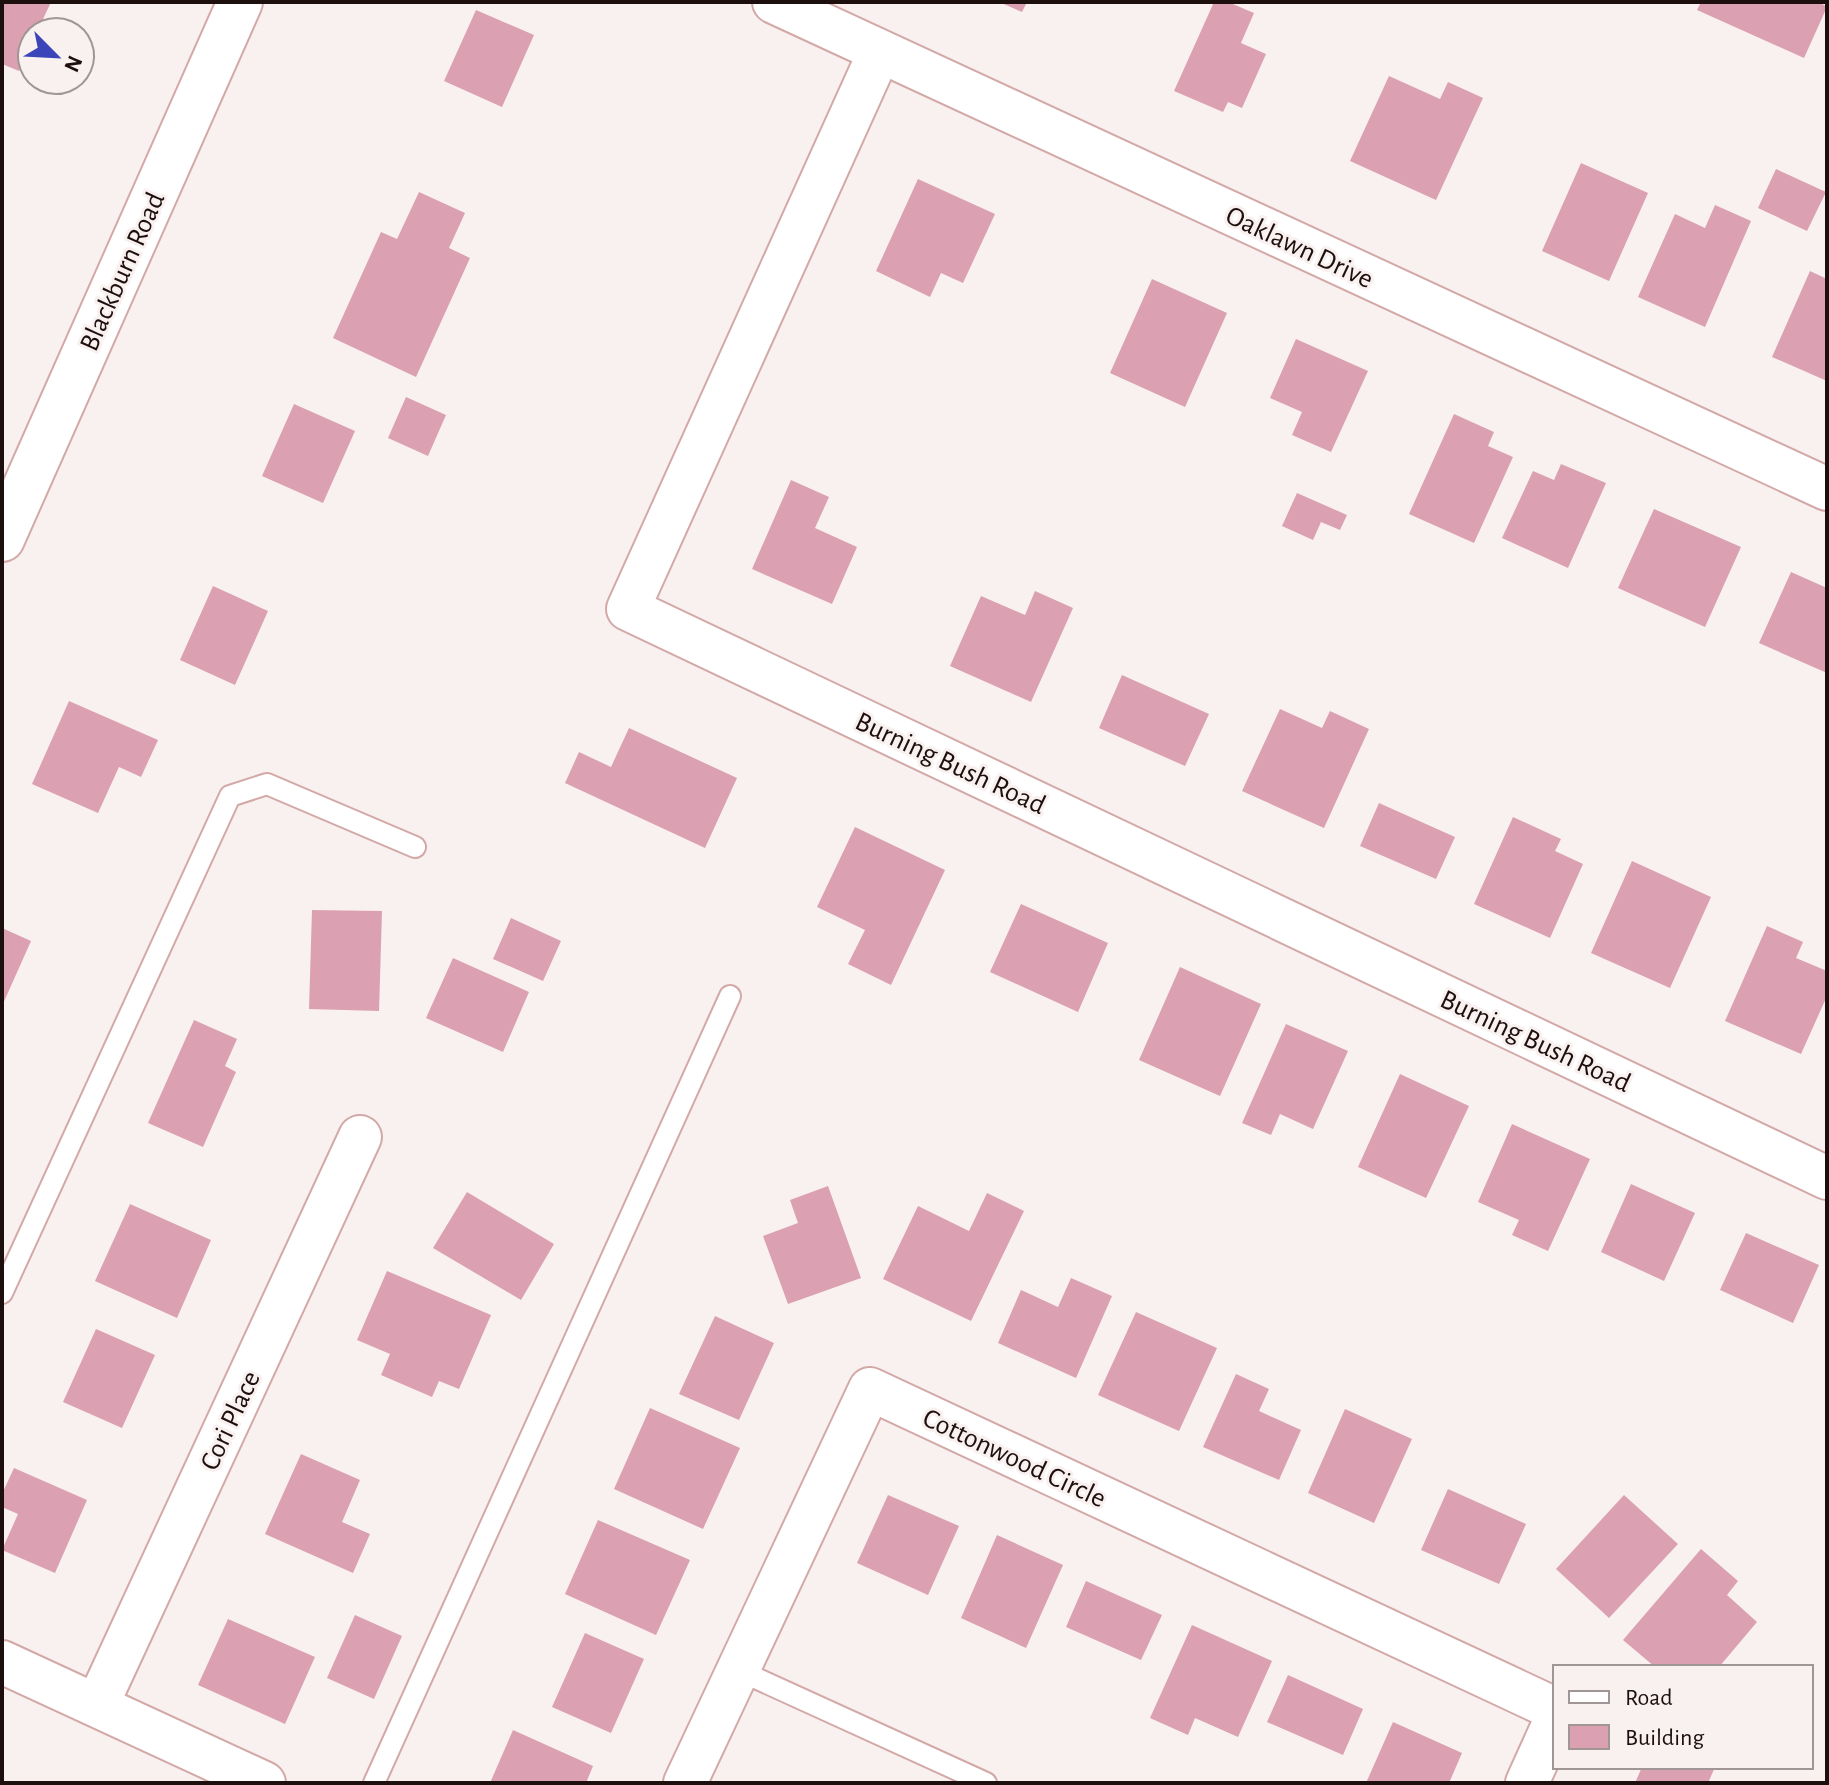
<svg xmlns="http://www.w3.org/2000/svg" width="1829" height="1785" font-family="'Alegreya Sans',sans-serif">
<rect width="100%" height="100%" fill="#f9f0f0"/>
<path fill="#dba1b2" d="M2,2h49l-14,30h-5v11l-13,28 -17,-7z
M999,2h28l-5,10z
M1214,2h14l26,11 -13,30 25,11 -24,54 -14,-6 -5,10 -49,-21z
M1701,2h118l8,5 -23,51 -107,-48z
M476,10l58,25 -32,72 -58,-26z
M1389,76l51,23 8,-17 35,16 -47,102 -86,-39z
M1581,163l67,30 -39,88 -67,-30z
M1776,169l50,23 -19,39 -49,-23z
M918,179l77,35 -32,69 -22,-10 -11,24 -54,-26z
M419,192l46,21 -16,35 21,10 -54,119 -83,-39 48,-106 16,7z
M1715,205l36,16 -46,106 -67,-30 37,-83 30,14z
M1810,271l17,8v102l-55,-24z
M1152,279l75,34 -42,94 -75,-34z
M1296,339l72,32 -37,81 -39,-17 10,-23 -32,-14z
M406,397l40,18 -18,41 -40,-18z
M294,404l61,27 -32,72 -61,-27z
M1454,414l40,18 -6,14 25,11 -39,86 -65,-29z
M1561,464l45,19 -38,85 -66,-30 31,-67 21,9z
M791,480l38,17 -14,31 42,19 -25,57 -80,-35z
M1297,493l50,22 -7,15 -19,-8 -8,18 -31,-14z
M1654,509l87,38 -36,80 -87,-39z
M1791,572l36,16v85l-68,-30z
M213,586l55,25 -33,74 -55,-25z
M1035,591l38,17 -42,94 -81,-36 31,-70 44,19z
M1122,675l87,39 -24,52 -86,-38z
M69,701l89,39 -17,37 -22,-10 -21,46 -66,-29z
M1280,709l42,19 8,-17 39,18 -45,99 -82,-37z
M629,728l108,50 -32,70 -140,-65 14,-31 32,15z
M1379,803l76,34 -19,42 -76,-33z
M1513,817l48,22 -6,12 28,13 -33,74 -76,-34z
M855,827l90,43 -54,115 -43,-21 17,-34 -48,-23z
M1632,861l79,36 -41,91 -79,-35z
M1021,904l87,39 -30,69 -88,-40z
M312,910l70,1 -3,100 -70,-2z
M511,918l50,23 -18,40 -50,-22z
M1767,926l36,16 -7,16 31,13v25l-26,58 -76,-33z
M2,928l29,13 -29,65z
M453,958l76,34 -26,60 -77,-34z
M1180,967l81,37 -41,92 -81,-36z
M194,1020l43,19 -12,27 11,6 -33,75 -55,-24z
M1286,1024l62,27 -35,78 -33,-15 -9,21 -29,-12z
M1400,1074l69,32 -43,92 -68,-31z
M1512,1124l78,35 -42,92 -36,-16 7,-15 -41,-18z
M1631,1184l64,29 -31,68 -63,-29z
M828,1186l33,92 -73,26 -25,-68 35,-13 -8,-23z
M467,1192l87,52 -33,56 -88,-52z
M987,1193l37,18 -53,110 -88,-42 35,-73 51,25z
M130,1204l81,36 -34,78 -82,-37z
M1746,1233l73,32 -26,58 -73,-33z
M387,1271l104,44 -32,74 -20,-8 -7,16 -51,-22 9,-21 -33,-14z
M1071,1278l41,18 -36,82 -78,-35 23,-53 37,17z
M1136,1312l81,36 -38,83 -81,-36z
M715,1316l59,27 -35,77 -60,-26z
M96,1329l59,26 -33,73 -59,-26z
M1236,1374l33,15 -10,22 42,19 -22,50 -76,-33z
M650,1408l90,40 -37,81 -89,-40z
M1345,1409l67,30 -38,84 -66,-30z
M301,1454l59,26 -18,42 28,12 -17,39 -88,-39z
M14,1468l73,32 -32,73 -53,-23 16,-36 -16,-7v-13z
M1448,1489l78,35 -27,60 -78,-34z
M888,1495l71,31 -31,69 -71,-32z
M1624,1495l54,49 -69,74 -53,-49z
M598,1520l92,40 -34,75 -91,-41z
M997,1535l66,30 -37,83 -65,-30z
M1701,1549l37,32 -11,14 30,27 -38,45h-64l-32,-27z
M1086,1581l76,34 -21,45 -75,-33z
M355,1615l47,21 -28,63 -47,-21z
M228,1619l87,38 -30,67 -87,-39z
M1192,1625l80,36 -34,76 -43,-19 -7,17 -38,-17z
M585,1633l59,26 -33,74 -59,-26z
M1288,1675l75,34 -20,46 -76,-33z
M1393,1722l69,31 -13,30h-83z
M513,1730l80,36 -7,17h-96z
M1642,1767h73l-7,16h-73z"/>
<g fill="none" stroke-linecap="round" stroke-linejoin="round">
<defs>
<path id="lane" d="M2,1293l228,-497 37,-12 148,63
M738,1670l248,113
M374,1783l356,-787"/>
<path id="street" d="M774,2l1053,487
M880,51l-252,558 1199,569
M2,1662l262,121
M98,1703l262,-566
M685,1783l185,-394 685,320
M1527,1783l28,-62"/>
<path id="secondary" d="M2,539l238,-537"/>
</defs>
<use href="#lane" stroke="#d3a9a7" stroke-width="24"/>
<use href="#street" stroke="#d3a9a7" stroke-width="46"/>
<use href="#secondary" stroke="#d3a9a7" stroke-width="48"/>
<use href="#lane" stroke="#fff" stroke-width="20"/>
<use href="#street" stroke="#fff" stroke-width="42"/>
<use href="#secondary" stroke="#fff" stroke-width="44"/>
</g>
<g text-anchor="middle" stroke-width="6" stroke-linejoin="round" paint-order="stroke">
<g font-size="28" fill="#1d0f0e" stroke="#f9f0f0">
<text transform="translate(1300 246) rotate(25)" y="10">Oaklawn Drive</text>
<text transform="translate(121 271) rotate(-66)" y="10">Blackburn Road</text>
<text transform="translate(951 762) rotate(25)" y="10">Burning Bush Road</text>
<text transform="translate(1536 1040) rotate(25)" y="10">Burning Bush Road</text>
<text transform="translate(229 1420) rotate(-65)" y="10">Cori Place</text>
<text transform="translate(1015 1457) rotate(25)" y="10">Cottonwood Circle</text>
</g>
</g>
<rect width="1829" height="1785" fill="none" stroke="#1d0f0e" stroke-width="8"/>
<rect x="1553" y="1665" width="260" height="104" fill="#f9f0f0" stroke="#a19696" stroke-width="2"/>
<rect x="1569" y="1691" width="40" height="12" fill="#ffffff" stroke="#a19696" stroke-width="2"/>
<text x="1625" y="1705" font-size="24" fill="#1d0f0e">Road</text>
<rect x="1569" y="1725" width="40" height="24" fill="#dba1b2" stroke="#a19696" stroke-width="2"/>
<text x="1625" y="1745" font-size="24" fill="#1d0f0e">Building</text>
<g transform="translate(56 56) rotate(114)"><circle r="38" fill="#f9f0f0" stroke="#a19696" stroke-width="2"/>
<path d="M0-6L14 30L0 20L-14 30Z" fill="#3b44b8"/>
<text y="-12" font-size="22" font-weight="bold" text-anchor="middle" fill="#1d0f0e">N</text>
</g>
</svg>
